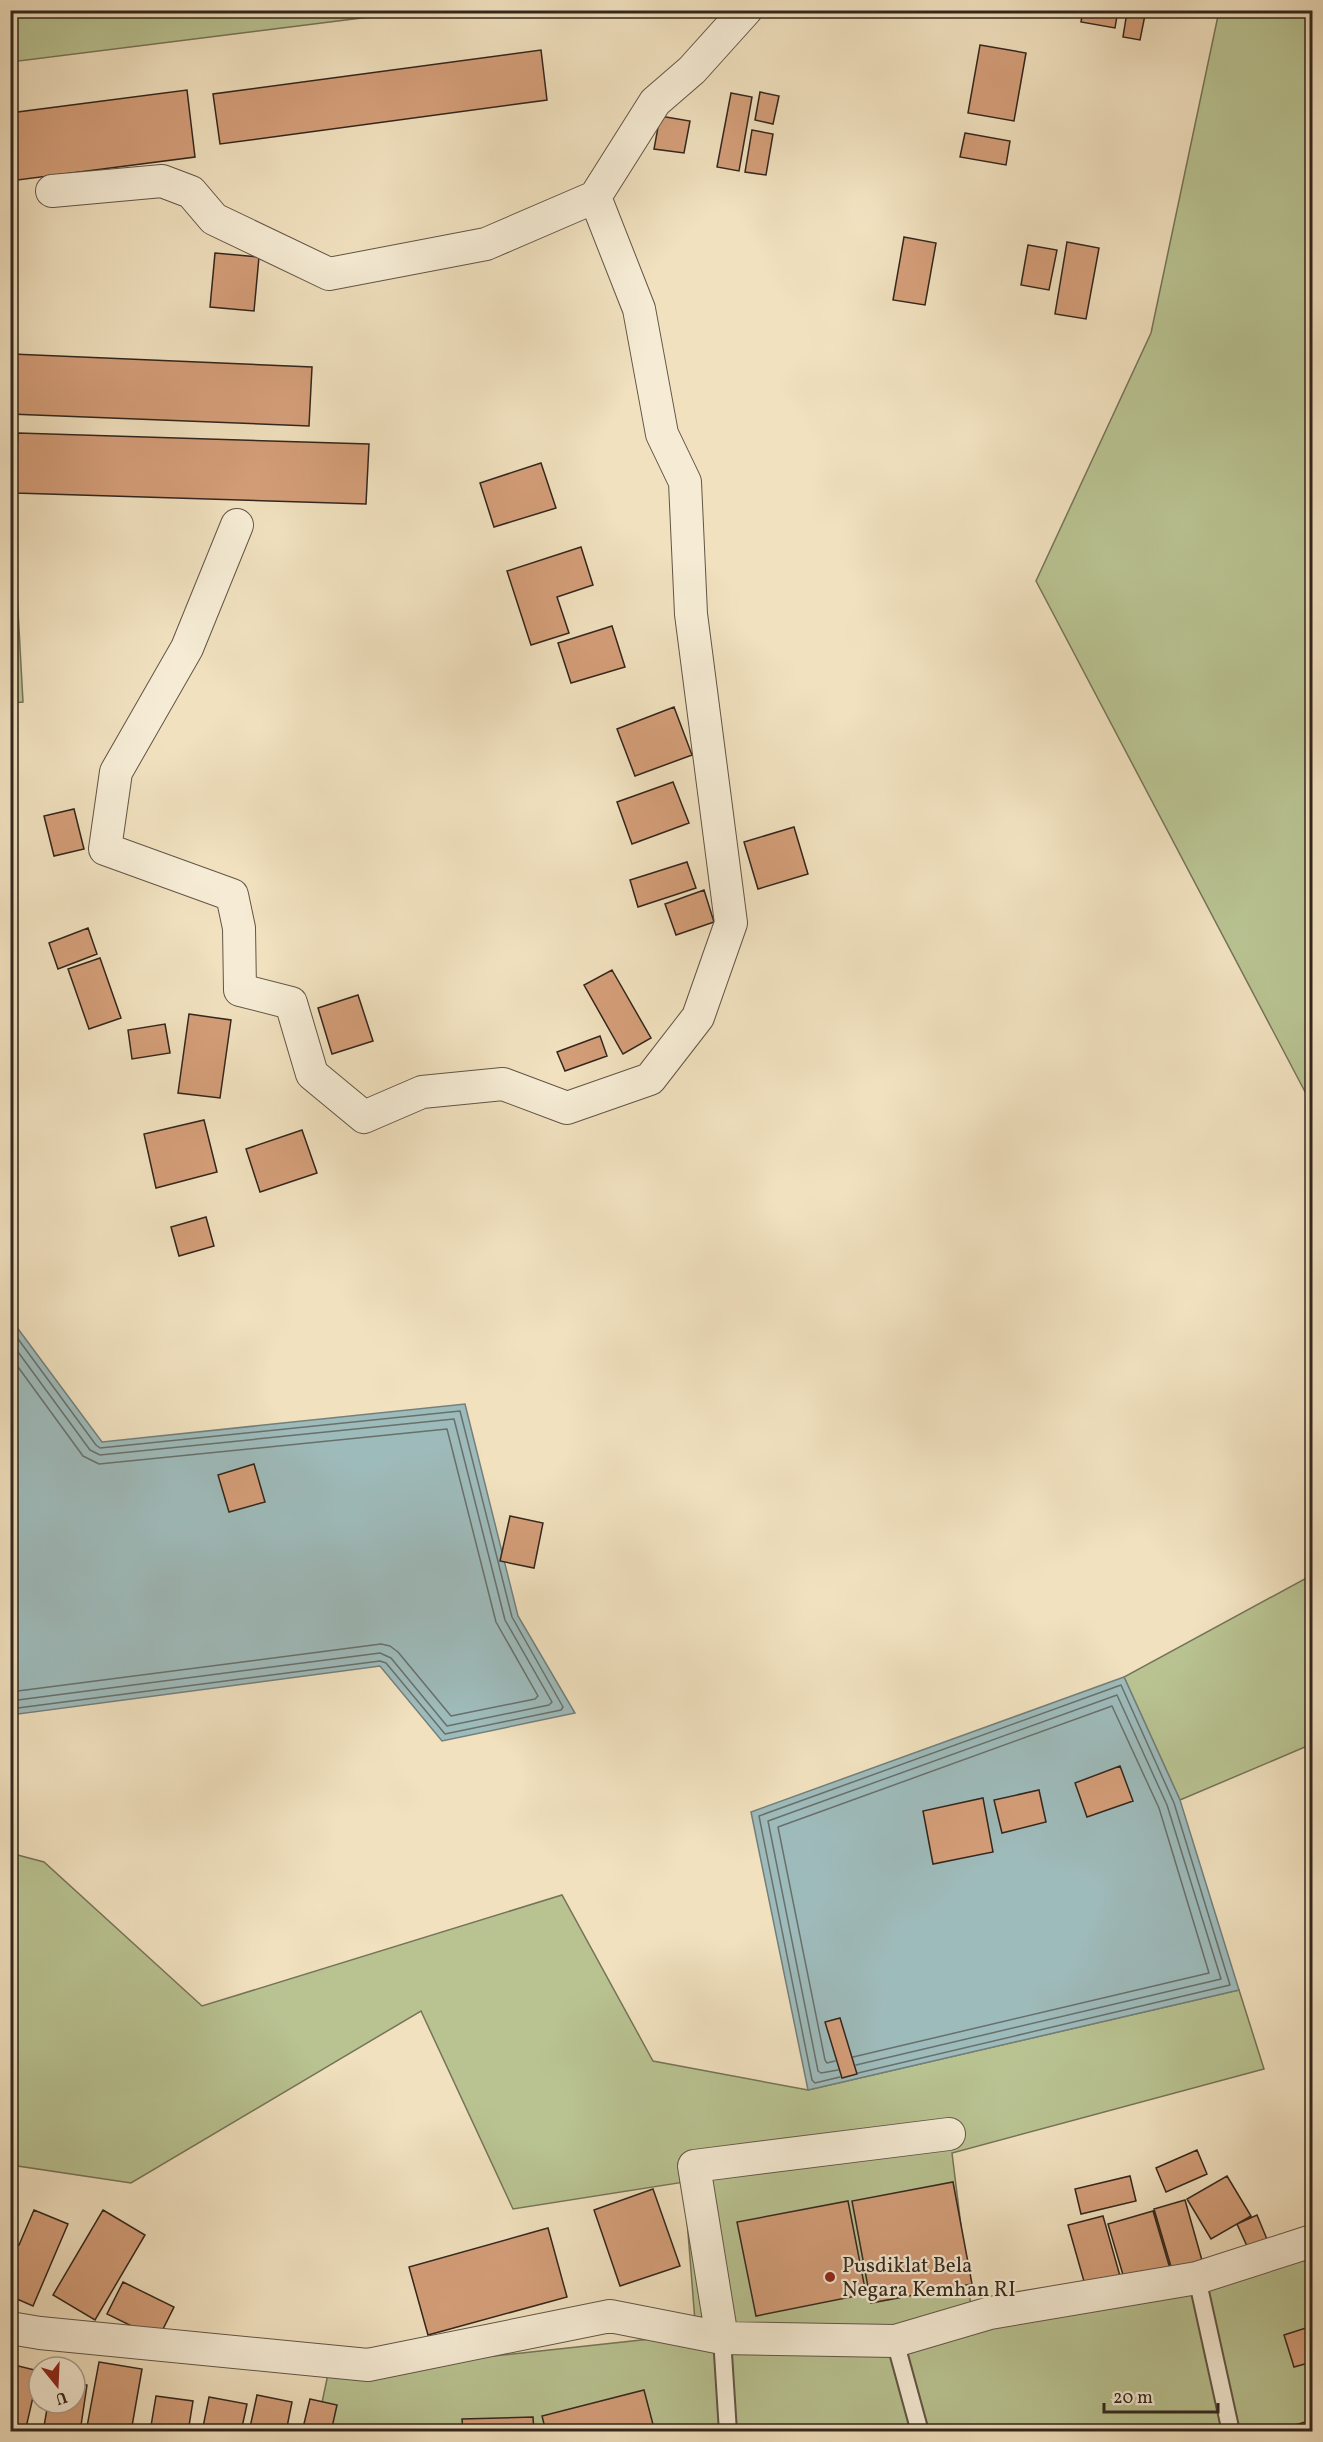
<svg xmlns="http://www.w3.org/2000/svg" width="1323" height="2442" font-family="Vollkorn,serif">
<rect width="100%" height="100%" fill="#f1e1bf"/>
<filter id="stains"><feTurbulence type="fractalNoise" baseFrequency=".00333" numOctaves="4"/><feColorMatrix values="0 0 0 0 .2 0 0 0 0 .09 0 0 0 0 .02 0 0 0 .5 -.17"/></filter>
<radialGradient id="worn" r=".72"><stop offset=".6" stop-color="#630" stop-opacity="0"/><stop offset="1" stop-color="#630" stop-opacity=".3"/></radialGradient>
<path fill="#b9c392" stroke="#767458" stroke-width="1.5" d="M11,10h406v1l-406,51z
M1219,11h93v1094l-276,-524 115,-248z
M11,519h2l10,183 -12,1z
M1312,1575v169l-132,56 -56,-123z
M10,1853l34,9 158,144 360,-111 91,166 155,29 431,-100 25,79 -312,84 21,170 339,-93v201h-996l12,-57 368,-40 -12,-152 -171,27 -92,-198 -290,172 -120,-18z"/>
<path fill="#9ebbbb" stroke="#737f7c" stroke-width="1.5" d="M10,1318l92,124 363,-38 53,212 57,97 -133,28 -62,-75 -369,49z
M1124,1677l56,123 59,190 -431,100 -57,-278z"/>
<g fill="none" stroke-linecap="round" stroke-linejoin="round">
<path stroke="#68706c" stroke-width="1.5" d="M10,1328l86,117 4,3 360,-37 52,206 51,90 -2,3 -116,24 -59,-71 -6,-2 -370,48
M10,1341l80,109 10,5 354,-36 51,201 47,82 -3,3 -102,21 -56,-68 -11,-5 -370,48
M10,1356l73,100 16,8 348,-35 49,193 42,74 -3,3 -84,17 -53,-64 -8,-6 -9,-2 -371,48
M835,2061l-8,2 -2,-3 -47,-233 334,-121 47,102 50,165 -356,84
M838,2070l-17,3 -3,-2 -50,-250 349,-126 50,110 54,174 -365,86
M840,2077l-25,6 -3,-3 -53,-264 362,-131 53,118 56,182 -372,88"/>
</g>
<path fill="#d49e79" stroke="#32261d" stroke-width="1.5" d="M1083,10h35l-3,18 -34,-6z
M1127,12l18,3 -5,25 -17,-3z
M980,45l46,8 -12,68 -46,-8z
M541,50l6,50 -327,44 -7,-50z
M187,90l8,67 -185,24v-68z
M760,92l19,4 -6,28 -18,-4z
M731,93l21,4 -13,74 -22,-4z
M660,116l30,5 -6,32 -30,-4z
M752,130l21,4 -7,41 -21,-3z
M965,133l45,8 -4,24 -46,-8z
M904,237l32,6 -11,62 -32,-5z
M1067,242l32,6 -13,71 -31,-5z
M1028,245l29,5 -8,40 -28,-5z
M215,253l44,4 -5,54 -44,-4z
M12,354l300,13 -3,59 -299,-12z
M18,433l351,11 -3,60 -351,-11z
M541,463l15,45 -62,19 -14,-44z
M581,547l12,38 -36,12 12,36 -38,12 -24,-74z
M612,626l13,41 -54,16 -13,-40z
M674,707l18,48 -57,21 -18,-47z
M673,782l16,41 -57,21 -15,-42z
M74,809l10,40 -30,7 -10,-40z
M794,827l14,47 -50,15 -14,-47z
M687,862l9,26 -58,19 -8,-27z
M704,890l10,32 -38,13 -11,-31z
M88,928l9,26 -39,15 -9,-26z
M100,958l21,60 -32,11 -21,-60z
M612,970l39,68 -28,16 -39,-69z
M358,995l15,46 -41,13 -14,-46z
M189,1014l42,6 -11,78 -42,-5z
M165,1024l5,29 -38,6 -4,-29z
M600,1036l7,20 -42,15 -8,-19z
M204,1120l13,52 -61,16 -12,-54z
M302,1130l15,43 -57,19 -14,-43z
M206,1217l8,29 -35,10 -8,-29z
M254,1464l11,38 -36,10 -11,-37z
M510,1516l33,7 -9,45 -34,-7z
M1120,1766l13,35 -46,16 -12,-34z
M1039,1790l7,32 -44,11 -8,-33z
M983,1798l10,54 -60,12 -10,-53z
M840,2018l17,56 -15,4 -17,-56z
M1197,2150l10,24 -41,18 -10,-24z
M1130,2176l6,25 -55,13 -6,-25z
M1227,2176l24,40 -40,23 -24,-40z
M953,2182l19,102 -101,19 -19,-102z
M653,2189l27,77 -60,20 -26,-76z
M1185,2200l20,71 -30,9 -21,-71z
M848,2201l18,93 -110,22 -19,-94z
M34,2210l34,14 -35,82 -23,-10v-55l9,4z
M103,2210l42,25 -50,85 -42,-25z
M1153,2211l18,61 -45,13 -18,-61z
M1257,2215l14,34 -19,8 -15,-33z
M1103,2216l19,67 -35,9 -19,-67z
M548,2228l19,69 -139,38 -19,-68z
M123,2282l51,25 -16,32 -51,-25z
M1312,2326v36l-18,5 -10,-32z
M99,2362l43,7 -11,63h-45z
M10,2364l29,7 -14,61h-15z
M75,2383l12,2 -7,47h-37l5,-29h27z
M644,2390l11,42h-109l-4,-16z
M257,2395l35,7 -6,30h-37z
M156,2396l37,5 -5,31h-38z
M209,2397l38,7 -6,28h-39z
M310,2399l27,6 -6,27h-29z
M533,2417l1,15h-71l-1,-13z
M1312,2420v12h-22l-2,-5z"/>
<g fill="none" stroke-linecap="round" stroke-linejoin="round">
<defs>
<path id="service" d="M1197,2278l34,154
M722,2338l6,94
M895,2341l25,91"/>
<path id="minor" d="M52,191l110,-10 29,11 23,27 115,55 157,-30 109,-47 60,-95 37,-32 54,-60
M237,525l-50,123 -71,124 -11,77 127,46 7,33 1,62 51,13 21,71 52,43 58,-25 81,-8 64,24 83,-29 48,-62 33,-94 -40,-309 -6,-132 -23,-48 -23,-125 -44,-112
M10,2328l30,5 328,32 242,-49 112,22 173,3 95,-28 207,-35 115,-37
M722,2338l-28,-172 255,-32"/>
</defs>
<use href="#service" stroke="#625546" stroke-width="20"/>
<use href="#minor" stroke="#625546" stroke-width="34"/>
<use href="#service" stroke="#f6ecd5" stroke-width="16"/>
<use href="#minor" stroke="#f6ecd5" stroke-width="32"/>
</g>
<circle fill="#8f2418" stroke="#f6ecd5" stroke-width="2" cx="830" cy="2277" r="6"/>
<g text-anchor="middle" stroke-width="4.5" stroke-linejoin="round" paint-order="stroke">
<g font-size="21" fill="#32261d" stroke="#f6ecd5" text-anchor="start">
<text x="842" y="2272">Pusdiklat Bela<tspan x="842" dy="24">Negara Kemhan RI</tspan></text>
</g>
</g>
<rect width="1323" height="2442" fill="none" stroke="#f1e1bf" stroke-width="36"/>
<rect x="12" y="12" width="1299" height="2418" fill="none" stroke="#32261d" stroke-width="3"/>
<rect x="18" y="18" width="1287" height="2406" fill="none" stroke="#32261d" stroke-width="1.5"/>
<g transform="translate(57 2385) rotate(162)"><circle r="28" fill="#f6ecd5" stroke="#a89d8b" stroke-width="1.5"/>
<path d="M0-4.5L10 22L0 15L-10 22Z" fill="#8f2418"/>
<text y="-9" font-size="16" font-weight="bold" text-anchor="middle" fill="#32261d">U</text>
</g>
<path d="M1104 2403v9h114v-9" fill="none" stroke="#32261d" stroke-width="3"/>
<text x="1113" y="2403" font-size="18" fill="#32261d" stroke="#f6ecd5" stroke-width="4.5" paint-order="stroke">20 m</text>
<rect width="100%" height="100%" filter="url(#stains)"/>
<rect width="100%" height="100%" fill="url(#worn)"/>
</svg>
